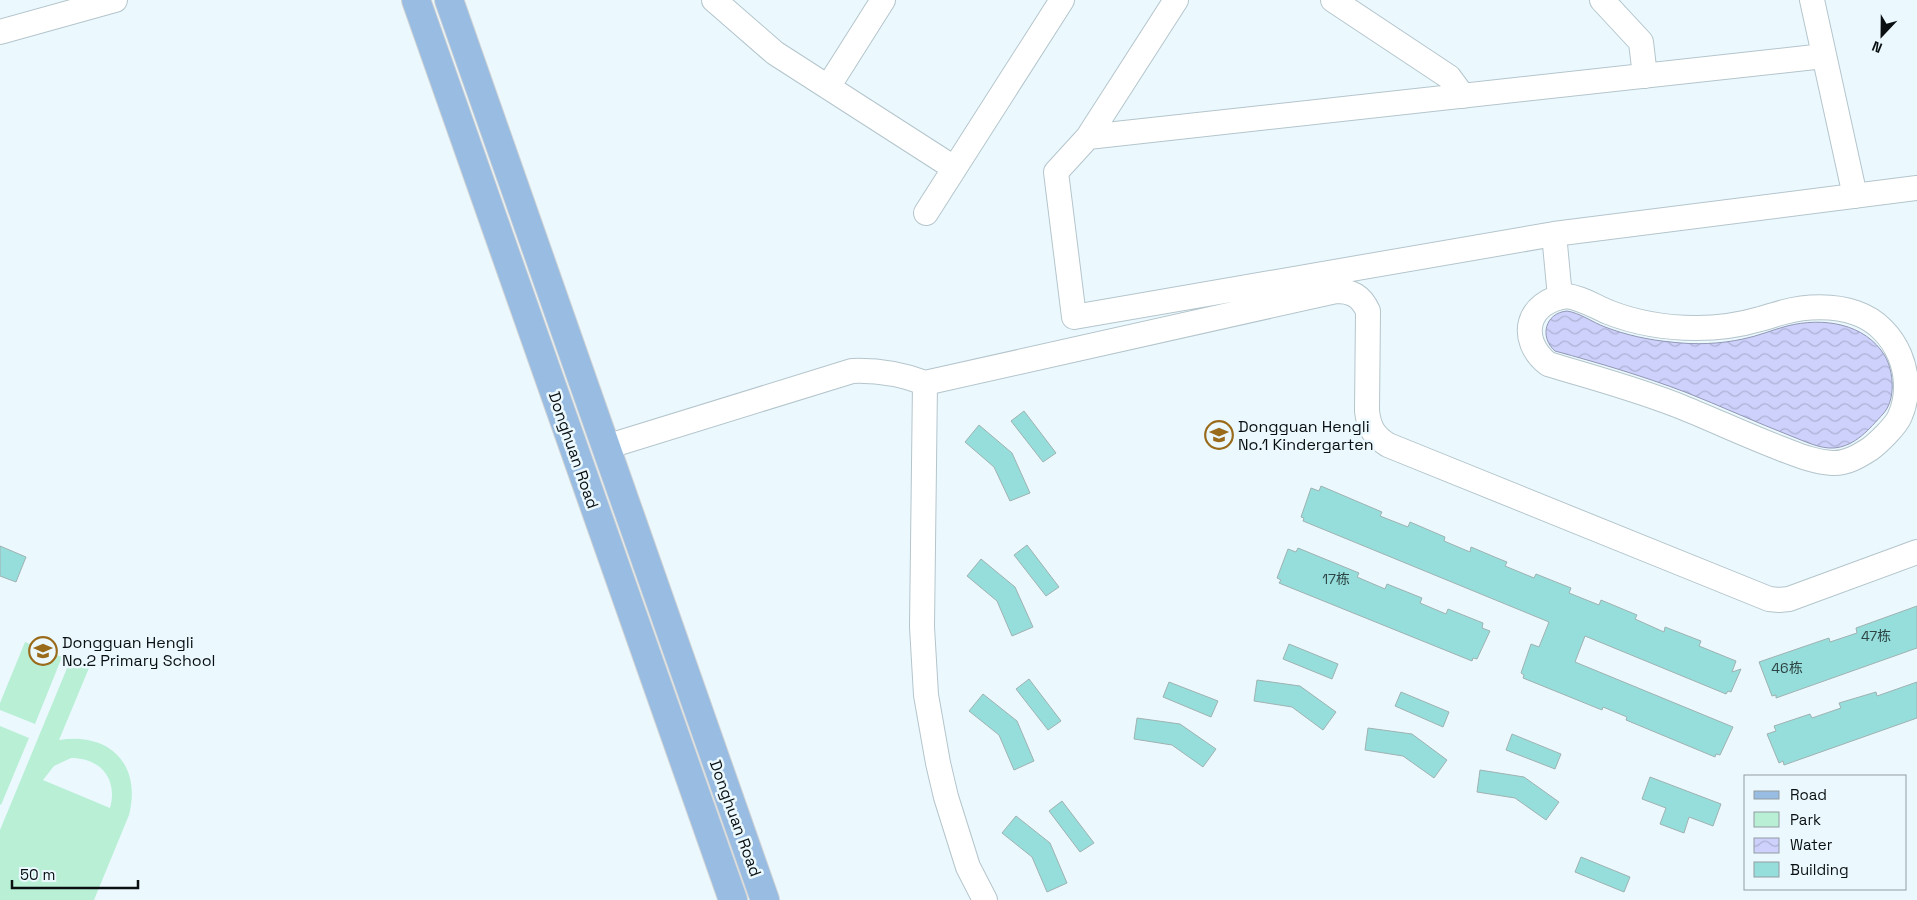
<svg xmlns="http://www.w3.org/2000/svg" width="1917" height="900" font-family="'Space Grotesk','Noto Sans SC',sans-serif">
<defs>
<pattern id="water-waves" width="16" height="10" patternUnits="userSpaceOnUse" patternTransform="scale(1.25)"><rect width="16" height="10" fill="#cdd1fb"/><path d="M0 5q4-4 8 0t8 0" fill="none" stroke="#afb2d6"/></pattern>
</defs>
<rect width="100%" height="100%" fill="#ebf9ff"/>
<path fill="#b9efd5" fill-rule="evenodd" d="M25,642l37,15 -27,67 -35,-14v-7z
M70,661l19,7 -30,72c50,-8 83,24 70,75l-35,85h-94v-70zM71,758c30,0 47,21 39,50l-67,-28 11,-14z
M0,726l29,12 -28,67 -1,-1z"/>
<path fill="url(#water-waves)" stroke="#9297b5" d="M1567,311c13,2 25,11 38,16 21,8 44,13 66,15 24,3 49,2 72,-3 15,-3 29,-9 44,-13 36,-9 78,-3 98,30 9,16 11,44 -2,58 -14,15 -27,32 -49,34 -14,1 -30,-7 -43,-12 -36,-14 -70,-30 -106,-44 -42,-16 -86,-29 -130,-41 -16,-14 -10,-38 12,-40z"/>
<path fill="#96dedb" stroke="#9fb2b1" d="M1024,411l32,42 -13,9 -32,-41z
M979,425l33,28 18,40 -20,8 -16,-34 -29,-25z
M1321,486l61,26 -2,4 28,11 2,-5 35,15 -1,4 26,11 1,-5 26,11 10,4 -2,4 29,12 2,-4 35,14 -2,5 30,12 2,-5 36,15 -2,4 29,13 1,-5 36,14 -2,5 37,15 -4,11 9,-3 -10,23 -3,-1 -2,3 -141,-58 -10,26 158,65 -13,28 -4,-1 -1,3 -89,-37 1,-3 -24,-10 -1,3 -79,-32 1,-3 -3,-2 10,-29 8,3 10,-25 -246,-101 1,-3 -3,-1 10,-29 8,3z
M1027,545l32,42 -13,9 -32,-41z
M0,546l26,11 -10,25 -16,-6z
M1298,548l61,25 -2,4 28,12 2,-5 35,14 -2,5 26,11 2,-5 35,14 -1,5 8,3 -13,28 -4,-1 -1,3 -193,-78 2,-3 -4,-2 11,-29 8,3z
M981,559l34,28 18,40 -21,9 -15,-35 -30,-25z
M1917,606v42l-141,50v-3l-4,1 -13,-34 70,-24 1,4 27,-9 -1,-5z
M1289,644l49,20 -6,15 -49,-20z
M1029,679l32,42 -13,9 -32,-41z
M1257,680l43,6 36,26 -13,18 -31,-23 -38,-6z
M1169,682l49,19 -7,16 -48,-20z
M1917,682v36l-133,47 -1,-4 -4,2 -12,-29 9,-3 -2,-5 36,-12 2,4 29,-10 -2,-5 37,-11 1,4z
M1401,692l48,20 -6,15 -48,-21z
M983,694l34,27 17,40 -20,9 -15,-35 -30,-24z
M1137,718l43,6 36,25 -13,18 -31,-22 -38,-6z
M1368,728l44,6 35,26 -13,18 -31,-22 -38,-6z
M1512,734l49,20 -6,15 -49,-19z
M1480,770l44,7 35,25 -13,18 -31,-22 -38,-6z
M1650,777l71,27 -8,22 -24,-9 -5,16 -24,-9 6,-16 -24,-9z
M1062,801l32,42 -14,9 -31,-41z
M1016,816l34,27 17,40 -20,9 -15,-35 -30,-24z
M1581,857l49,20 -6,15 -49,-20z"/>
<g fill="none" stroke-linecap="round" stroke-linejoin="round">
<defs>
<path id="minor" d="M714,0l61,53 179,115
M1176,0l-88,137 -32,35 18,145 480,-83 363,-46
M1333,0l116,77 14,19
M1602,0l39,42 4,34
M1812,0l43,196
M0,32l115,-32
M828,87l55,-87
M1088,137l736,-81
M926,213l136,-213
M1554,234l6,63
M1567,296c15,2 27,10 41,16 28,11 58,16 88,16 22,0 44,-3 64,-9 8,-2 16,-5 24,-7 22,-6 50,-7 72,1 41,14 61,65 44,103 -4,10 -22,27 -30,33 -11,7 -24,15 -38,14 -18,-1 -34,-8 -50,-14 -34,-13 -66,-28 -98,-41 -44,-18 -90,-30 -136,-44 -31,-25 -21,-63 19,-68z
M925,383l-3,244 4,68 12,68 8,34 22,70 17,33
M606,447l246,-76c26,-1 49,3 73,12l411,-92c16,0 25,5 32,20l-1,100c2,17 7,25 21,34l381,154 10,1 10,-1 128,-47"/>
<path id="major" d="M416,0l317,900
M449,0l316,900"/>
</defs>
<use href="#minor" stroke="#b4c5cb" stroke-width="26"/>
<use href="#major" stroke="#d3d4d4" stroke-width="30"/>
<use href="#minor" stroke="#fff" stroke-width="24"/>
<use href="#major" stroke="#98bce2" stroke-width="28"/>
</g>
<defs>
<symbol id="school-ring" viewBox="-11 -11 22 22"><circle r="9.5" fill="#ebf9ff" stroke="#996b1b" stroke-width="1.5"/><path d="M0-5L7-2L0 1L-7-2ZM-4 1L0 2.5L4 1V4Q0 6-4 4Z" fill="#996b1b"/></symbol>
</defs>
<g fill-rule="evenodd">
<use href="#school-ring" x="1203" y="419" width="32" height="32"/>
<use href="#school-ring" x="27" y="635" width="32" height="32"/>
</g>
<g text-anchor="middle" stroke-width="5" stroke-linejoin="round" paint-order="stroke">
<g font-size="14" fill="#2d4444">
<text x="1336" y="584">17栋</text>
<text x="1876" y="641">47栋</text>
<text x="1787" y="673">46栋</text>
</g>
<g font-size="16" fill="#0a1012" stroke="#ebf9ff" text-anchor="start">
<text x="1238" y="432">Dongguan Hengli<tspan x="1238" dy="18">No.1 Kindergarten</tspan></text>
<text x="62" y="648">Dongguan Hengli<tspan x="62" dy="18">No.2 Primary School</tspan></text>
</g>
<g font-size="16" fill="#0a1012" stroke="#ebf9ff">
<text transform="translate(574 450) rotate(71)" y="6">Donghuan Road</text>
<text transform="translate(736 818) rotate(70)" y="6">Donghuan Road</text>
</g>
</g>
<rect x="1744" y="775" width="162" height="115" fill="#ebf9ff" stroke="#919ca0"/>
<rect x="1754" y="791" width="25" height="8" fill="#98bce2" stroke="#919ca0"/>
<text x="1790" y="800" font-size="15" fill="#0a1012">Road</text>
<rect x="1754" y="812" width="25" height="15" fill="#b9efd5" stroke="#919ca0"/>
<text x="1790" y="825" font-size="15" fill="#0a1012">Park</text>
<rect x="1754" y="838" width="25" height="15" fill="url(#water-waves)" stroke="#919ca0"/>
<text x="1790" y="850" font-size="15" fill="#0a1012">Water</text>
<rect x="1754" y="862" width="25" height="15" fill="#96dedb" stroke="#919ca0"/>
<text x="1790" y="875" font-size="15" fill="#0a1012">Building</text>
<g transform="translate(1882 35) rotate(202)" stroke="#ebf9ff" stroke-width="4" paint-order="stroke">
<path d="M0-4L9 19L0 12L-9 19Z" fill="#0a1012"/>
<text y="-8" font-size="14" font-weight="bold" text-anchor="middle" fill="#0a1012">N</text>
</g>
<path d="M12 880v8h126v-8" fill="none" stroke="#0a1012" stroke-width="2.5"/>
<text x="20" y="880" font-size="15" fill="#0a1012" stroke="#ebf9ff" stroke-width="4" paint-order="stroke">50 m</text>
</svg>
